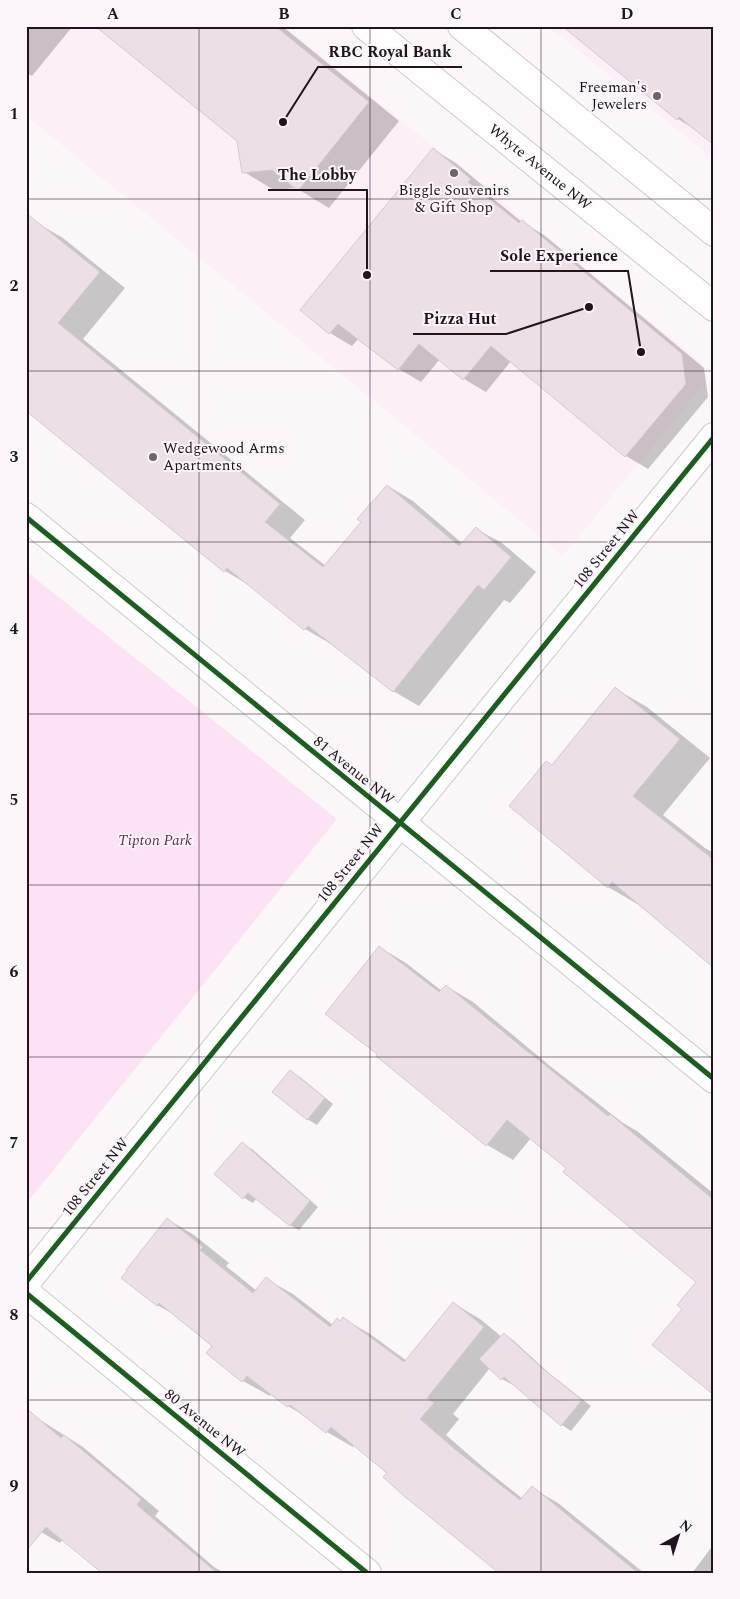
<svg xmlns="http://www.w3.org/2000/svg" width="740" height="1599" font-family="Spectral,serif">
<rect width="100%" height="100%" fill="#fbf7f9"/>
<path fill="#fdeff8" d="M26,26h258l418,337 5,18 -144,175 -537,-440z
M548,26h166v134z"/>
<path fill="#fce2f4" d="M26,571l311,248 -311,385z"/>
<path fill="#0003" d="M26,26h47l-41,50 -6,-3z
M105,26h177l117,95 -70,87 -33,-20 -22,2 -30,-18 -6,-31z
M564,26l134,105 -20,-12z
M434,150l22,13 36,30 -2,3 33,27 21,12 160,133 4,29 -60,72 -22,-13 -115,-95 -25,31 -22,-13 -24,-20 -19,23 -22,-13 -40,-31 -7,8 -22,-13 -28,-23z
M37,223l26,15 62,50 -42,51 222,181 -15,18 36,28 37,-44 25,-36 25,15 50,43 13,-15 26,14 34,29 -26,31 -6,-3 -85,106 -26,-15 -61,-48 -1,1 -26,-15 -54,-43 -26,-15 -199,-162z
M616,689l31,18 63,51 -47,57 42,33 9,5v113l-75,-61 -31,-18 -56,-122z
M379,947l27,16 36,28 4,-5 27,16 77,64 73,57 14,8 77,63v200l-30,-85 14,-27 -130,-114 -37,-30 -18,22 -26,-15z
M290,1072l10,5 33,27 -16,21 -10,-6z
M242,1144l10,5 66,58 -19,23 -9,-5 -33,-27 -4,5 -9,-5z
M167,1219l27,16 35,28 -3,3 31,25 9,-12 27,15 40,31 8,-3 3,-3 26,15 37,27 46,-58 27,16 22,18 2,-3 9,6 37,34 41,32 -20,25 -9,-6 -50,-42 -1,1 -9,-5 -12,-11 -37,46 6,5 -13,16 38,33 39,31 9,-11 26,15 86,70h-144l-145,-128 -2,2 -26,-15 -16,-12 -23,-14 -17,-13 -1,3 -27,-15 -30,-35 -38,-31 -18,-10z
M34,1416l49,31 76,64 -4,5 59,51 10,6h-120l-41,-34 -3,4 -19,-11z
M714,1544v29h-22z"/>
<path fill="#eddfe8" stroke="#d2cacf" d="M95,26h180l94,76 -71,89 -26,-21 -30,3 -5,-32z
M562,26h152v119l-35,-28 -2,3z
M433,148l38,31 -3,3 51,41 3,-3 160,134 4,30 -61,73 -134,-111 -28,34 -44,-36 -21,26 -60,-46 -9,10 -29,-24z
M26,213l74,59 -42,51 222,181 -15,18 58,45 38,-45 -4,-3 30,-34 72,61 17,-19 35,30 -27,33 -6,-5 -85,107 -85,-66 -4,4 -77,-62 -3,4 -198,-161z
M615,687l65,52 -47,57 81,64v108l-102,-86 -4,6 -99,-82 37,-45 6,4z
M379,946l60,46 7,-7 83,68h1l78,63 2,-2 104,86v195l-62,-50 30,-36 -5,-4 19,-23 -133,-110 3,-4 -59,-48 -21,26 -110,-90 1,-2 -52,-40z
M290,1070l35,28 -18,22 -35,-28z
M242,1142l68,59 -20,25 -42,-33 -5,6 -29,-25z
M167,1218l36,29 -3,3 53,43 13,-16 64,50 7,-9 3,3 3,-4 61,45 49,-60 31,25 -57,71 7,5 -14,16 37,32 63,49 12,-14 106,87h-139l-95,-77 -21,-19 4,-4 -56,-46 -5,6 -36,-28 -3,2 -40,-31 -5,6 -36,-29 6,-7 -53,-43 -2,3 -36,-28 6,-7 -1,-1z
M504,1333l37,34 41,33 -21,26 -57,-49 -3,3 -22,-21z
M26,1408l35,30 3,-3 77,64 -4,6 80,68h-115l-56,-46 -20,24z"/>
<g fill="none" stroke-linecap="round" stroke-linejoin="round">
<defs>
<path id="street" d="M26,517l688,562
M26,1282l688,-845
M26,1293l341,280"/>
<g id="secondary">
<path id="s1" d="M366,26l348,281"/>
<path d="M462,26l252,206"/>
</g>
</defs>
<use href="#street" stroke="#d0c8cd" stroke-width="30"/>
<use href="#secondary" stroke="#d0c8cd" stroke-width="30"/>
<use href="#street" stroke="#fefefe" stroke-width="28"/>
<use href="#secondary" stroke="#fefefe" stroke-width="28"/>
<defs>
<path id="cycleway" d="M26,517l688,562
M26,1282l688,-845
M26,1293l341,280"/>
</defs>
<use href="#cycleway" stroke="#fcf6fa" stroke-width="8"/>
<use href="#cycleway" stroke="#1b5e20" stroke-width="5"/>
</g>
<path fill="none" stroke="#20151d" stroke-width="1" stroke-opacity="0.55" d="M199,26v1547M370,26v1547M541,26v1547M26,199h688M26,371h688M26,542h688M26,714h688M26,885h688M26,1057h688M26,1228h688M26,1400h688"/>
<g fill="#6d646a" stroke="#fcf6fa" stroke-width="2">
<circle cx="657" cy="96" r="5"/>
<circle cx="454" cy="173" r="5"/>
<circle cx="153" cy="457" r="5"/>
</g>
<g text-anchor="middle" stroke-width="4" stroke-linejoin="round" paint-order="stroke">
<g font-size="15" fill="#20151d" stroke="#fcf6fa" text-anchor="end">
<text x="647" y="92">Freeman's<tspan x="647" dy="17">Jewelers</tspan></text>
<text x="454" y="195" text-anchor="middle">Biggle Souvenirs<tspan x="454" dy="17">&amp; Gift Shop</tspan></text>
<text x="163" y="453" text-anchor="start">Wedgewood Arms<tspan x="163" dy="17">Apartments</tspan></text>
</g>
<g font-size="15" fill="#20151d" stroke="#fcf6fa">
<text dy="5" stroke="none"><textPath href="#s1" startOffset="224">Whyte Avenue NW</textPath></text>
<text transform="translate(606 549) rotate(-51)" y="5">108 Street NW</text>
<text transform="translate(354 770) rotate(39)" y="5">81 Avenue NW</text>
<text transform="translate(350 863) rotate(-51)" y="5">108 Street NW</text>
<text transform="translate(95 1177) rotate(-51)" y="5">108 Street NW</text>
<text transform="translate(205 1423) rotate(39)" y="5">80 Avenue NW</text>
</g>
<g font-size="15" font-style="italic" fill="#6d275f" stroke="#fcf6fa">
<text x="155" y="845">Tipton Park</text>
</g>
</g>
<path fill="none" stroke="#20151d" stroke-width="2" d="M283 122L318 67H462M367 275L367 190H268M641 352L628 271H490M589 307L506 334H413"/>
<g fill="#20151d" stroke="#fcf6fa" stroke-width="2">
<circle cx="283" cy="122" r="5"/>
<circle cx="367" cy="275" r="5"/>
<circle cx="641" cy="352" r="5"/>
<circle cx="589" cy="307" r="5"/>
</g>
<g font-size="16" text-anchor="middle" font-weight="bold" fill="#20151d" stroke="#fcf6fa" stroke-width="4" stroke-linejoin="round" paint-order="stroke">
<text x="390" y="57">RBC Royal Bank</text>
<text x="317" y="180">The Lobby</text>
<text x="559" y="261">Sole Experience</text>
<text x="460" y="324">Pizza Hut</text>
</g>
<rect width="740" height="1599" fill="none" stroke="#fcf6fa" stroke-width="55"/>
<g transform="translate(678 1536) rotate(39)" stroke="#fcf6fa" stroke-width="4" paint-order="stroke">
<path d="M0-4L9 19L0 12L-9 19Z" fill="#20151d"/>
<text y="-8" font-size="14" font-weight="bold" text-anchor="middle" fill="#20151d">N</text>
</g>
<rect x="28" y="28" width="684" height="1544" fill="none" stroke="#20151d" stroke-width="2"/>
<g font-size="16" text-anchor="middle" font-weight="bold" fill="#20151d">
<text x="113" y="19">A</text>
<text x="284" y="19">B</text>
<text x="456" y="19">C</text>
<text x="627" y="19">D</text>
<text x="14" y="119">1</text>
<text x="14" y="291">2</text>
<text x="14" y="462">3</text>
<text x="14" y="634">4</text>
<text x="14" y="805">5</text>
<text x="14" y="977">6</text>
<text x="14" y="1148">7</text>
<text x="14" y="1320">8</text>
<text x="14" y="1491">9</text>
</g>
</svg>
